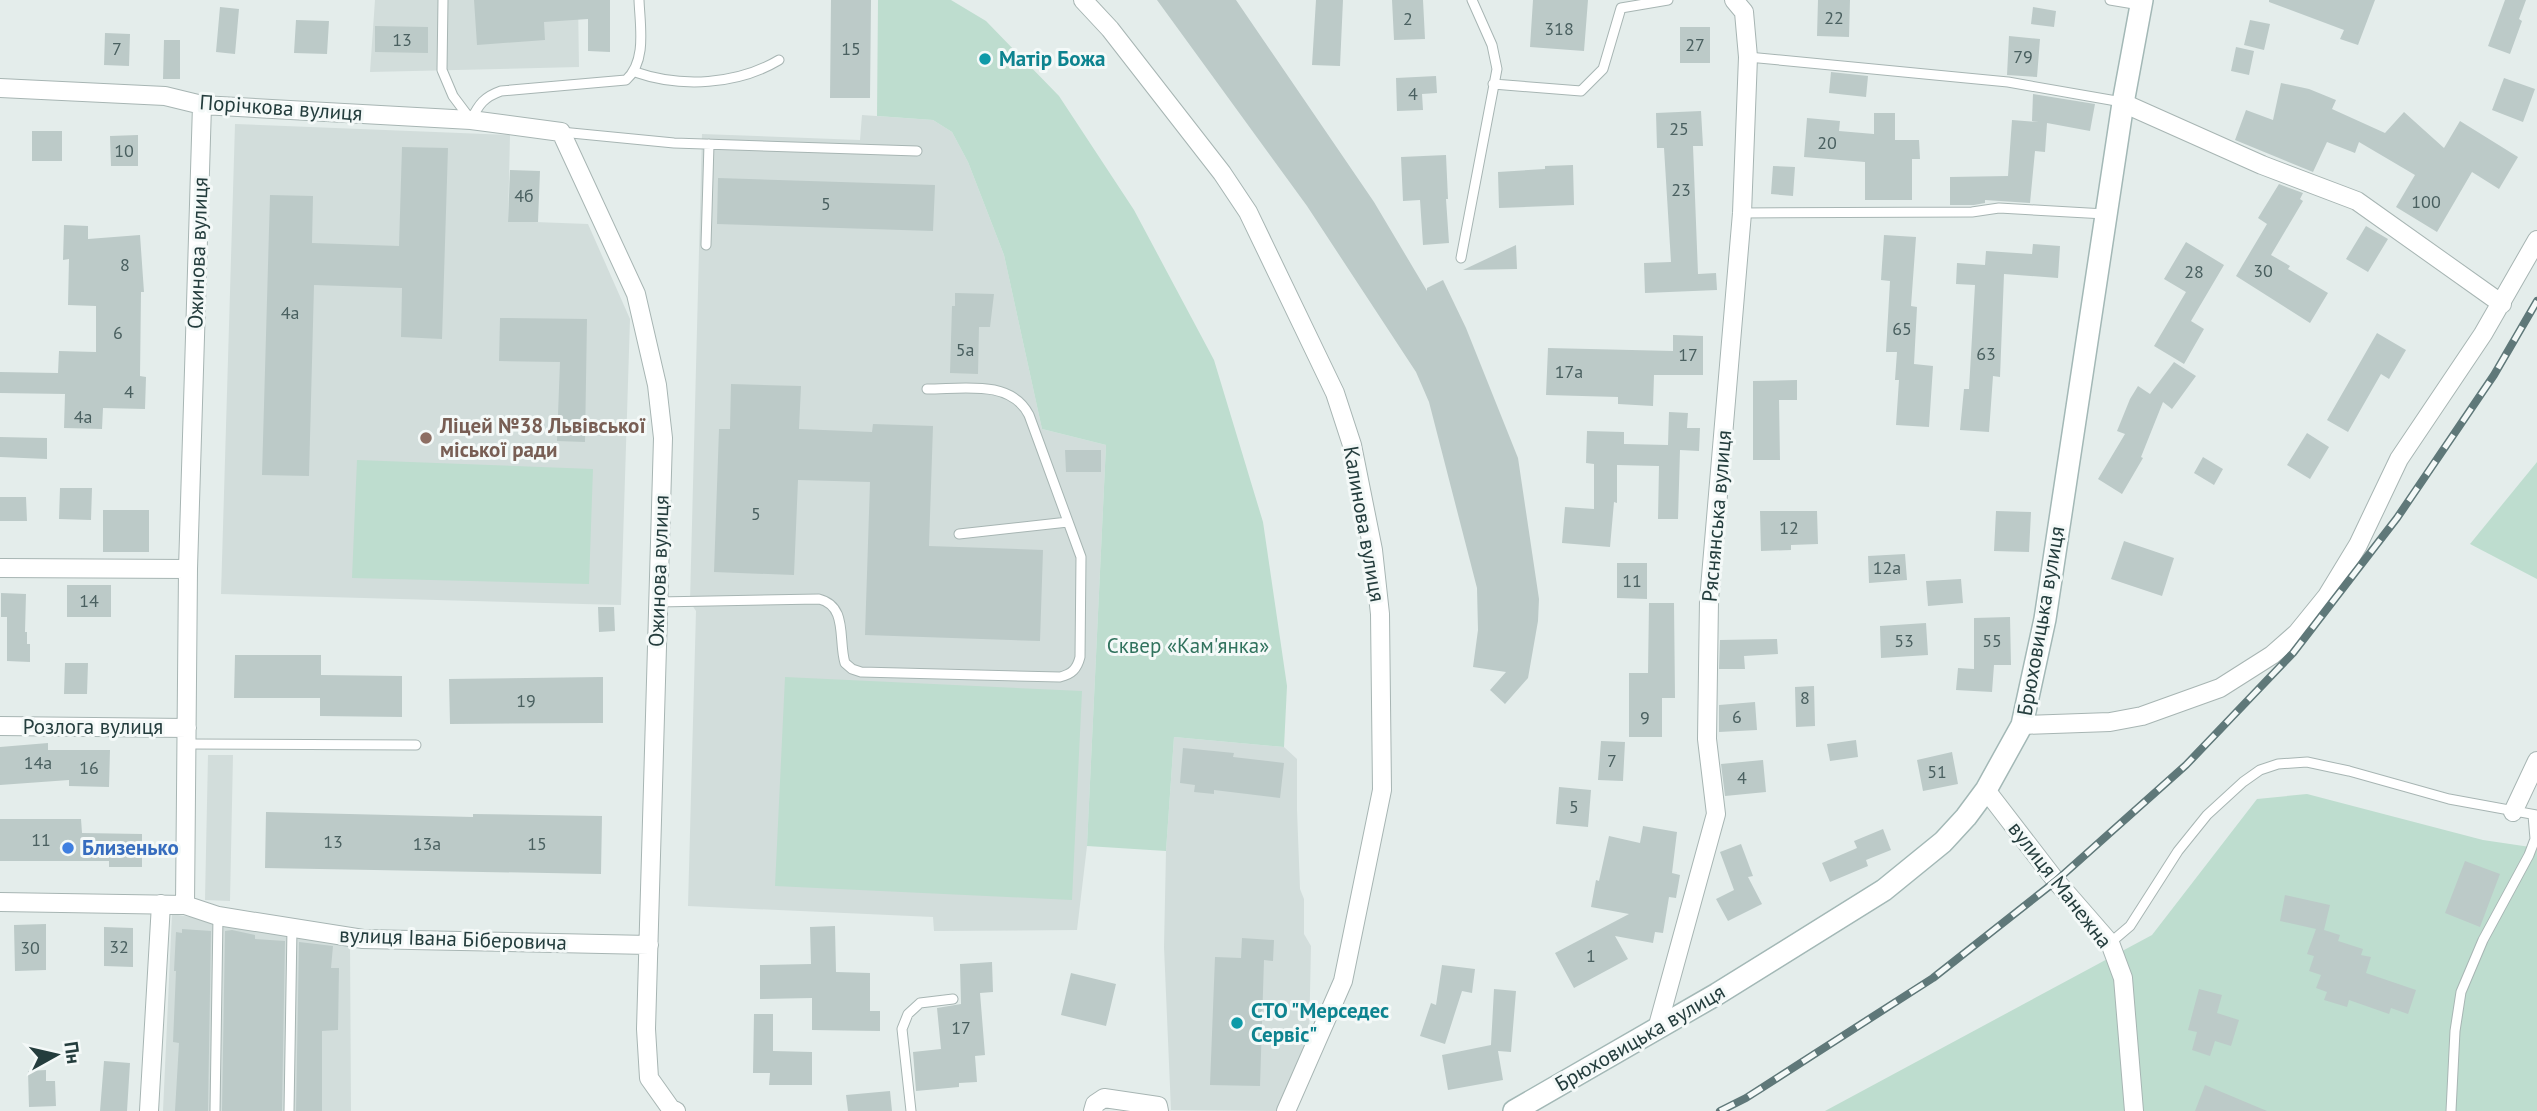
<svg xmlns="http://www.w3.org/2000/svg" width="2537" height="1111" font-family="'PT Sans',sans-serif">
<rect width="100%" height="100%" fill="#e4edeb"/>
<path fill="#d2dddb" d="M375,0h203l1,67 -209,5z
M862,115l71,5 19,12 16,30 36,93 38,174 64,16 -19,401 -10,84 -143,1 -1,-14 -245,-11 8,-295 -6,-9 12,-468 158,6z
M235,124l275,11 -2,86 80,3 42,95 -9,286 -400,-11z
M1174,737l110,10 13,12v51l3,79 4,10v35l7,12 -2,95 -33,70 -105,-1 -7,-163 2,-96z
M208,755h25l-3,146 -25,-1z
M172,914l178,29 1,168h-188z"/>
<path fill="#beddcf" d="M878,0h73l35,21 73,75 75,114 80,150 49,162 24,164 -3,61 -110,-10 -8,114 -79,-5 19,-401 -64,-16 -38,-174 -36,-93 -16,-30 -19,-12 -56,-4z
M357,460l236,9 -4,115 -237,-6z
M2537,462v117l-67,-35z
M785,677l297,14 -10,209 -297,-14z
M2307,794l176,46 54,8v263h-712l327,-176 105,-136z"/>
<path fill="#bccac8" d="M474,0h136v52l-22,-1v-32l-44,3 1,18 -68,5z
M831,0h40l-1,98h-40z
M1157,0h79l138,202 53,89v-3l16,-8 23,48 52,130 21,141 -1,22 -10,57 -23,26 -15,-14 16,-18 -33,-5 5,-37 -1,-42 -48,-186 -13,-30 -109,-166z
M1316,0h27l-3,66 -28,-1z
M1392,0h31l2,39 -31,1z
M1533,0h55l-4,51 -54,-4z
M1818,0h32l-1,37 -32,-1z
M2269,0h106l-17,45 -18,-6 4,-9 -75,-28z
M2505,0h21l-7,19 3,2 -12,33 -22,-8z
M220,7l19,2 -4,45 -19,-2z
M2033,7l23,4 -2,16 -23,-3z
M296,20l33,1 -2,33 -33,-1z
M2250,20l20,4 -6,26 -20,-5z
M375,26l53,1v26l-53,-1z
M1680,27h30v36h-30z
M105,33l25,1 -1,32 -25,-1z
M2009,36l31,3 -3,38 -30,-2z
M164,40h16v39h-17z
M2236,47l18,4 -5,24 -18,-4z
M1831,72l37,4 -2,21 -37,-4z
M1436,76l1,17 -15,1 1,16 -26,1 -1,-33z
M2504,78l31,11 -12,33 -31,-12z
M2281,83l28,6 27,11 -4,9 53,24 19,-21 40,36 16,-27 58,36 -19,32 -27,-17 -35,60 -41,-25 19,-32 -56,-33 -4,11 -28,-11 -14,30 -78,-32 11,-30 27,10z
M2033,94l62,10 -5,27 -43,-8 -2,29 -10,-1 -5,52 -45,-3v3l-11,2h-24v-28l58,-1 4,-56 27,2 -7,-1z
M1701,111l2,35h-10l5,128 18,-1 1,17 -72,3 -1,-30 27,-1 -7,-114h-7l-1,-35z
M1874,113h21v27h24l1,19h-8v41h-47v-38l-61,-5 3,-39 33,3 -1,10 35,3z
M32,131h30v30h-30z
M138,135v31h-27l-1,-30z
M402,147l46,1 -6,191 -41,-2 1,-49 -88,-3 -5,191 -47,-1 8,-280 43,1 -1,47 87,3z
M1446,155l2,44h-2l3,44 -26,2 -3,-45 -17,1 -2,-44z
M1573,165l1,40 -75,3 -1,-36 47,-3v-3z
M1773,166l22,1 -2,29 -22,-2z
M510,170l30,1 -2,51h-30z
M718,178l217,7 -2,46 -216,-7z
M2279,184l24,9 -3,6 3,2 -32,54 19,11 -2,3 40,24 -18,30 -74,-47 31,-52 -9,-6z
M64,225l24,1v13l52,-4 4,57h-3l-1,84 6,1 -1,32 -42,-1 -1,21 -38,-1 1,-34 -65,-1v-21l58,1 1,-22 37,1v-46l-28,-1 1,-46 -6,1z
M2366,226l22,13 -20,33 -22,-13z
M1884,235l32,2 -5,69 6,1 -3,57 19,2 -4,61 -33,-2 3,-45h-4l2,-28h-11l4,-71 -9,-1z
M2186,242l38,23 -33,56 13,8 -20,35 -30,-18 32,-54 -22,-13z
M2033,244l27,2 -2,32 -54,-4 -4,103 -7,-1 -4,56 -29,-2 4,-41h5l6,-104 -19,-1 1,-21 28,2 1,-14 46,3z
M1516,245l1,24 -54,1z
M955,293l39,1 -4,33h-11l-1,47 -28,-1 2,-67h3z
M500,318l87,1 -2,123 -28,-1 3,-79 -61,-1z
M2377,333l29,17 -17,29 -8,-5 -33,58 -21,-12z
M1673,335l30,1v39h-49l-1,31 -35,-2v-7l-72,-2 2,-47 125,3z
M2174,362l22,14 -24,33 -9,-7 -22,55 2,1 -21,36 -24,-15 27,-45 -8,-3 13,-32 8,-13 12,8z
M1797,380v20h-18l1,60h-27v-79z
M731,384l70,2 -2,43 73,3 1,-8 60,2 -4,120 114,4 -3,91 -175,-6 5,-153 -72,-2 -4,95 -80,-3 5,-143h11z
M1669,412l19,1 -1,15h13l-1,23 -19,-1 -2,69h-20l1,-53 -42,-1v38l-3,-1 -4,45 -48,-4 3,-36 29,2v-45l-8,-1 1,-32 37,1v12l44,1z
M2307,433l22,14 -19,32 -23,-14z
M0,437l47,1v21l-47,-2z
M1065,450h36v22h-35z
M2203,457l20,12 -9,16 -20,-12z
M60,488h32l-1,32 -32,-1z
M0,497h26l1,24h-27z
M103,510h46v42h-46z
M1760,511h57l1,33 -27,1v5l-30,1z
M1996,511l35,1 -2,40 -35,-1z
M2124,541l50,17 -12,38 -51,-17z
M1905,554l2,26 -38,3 -1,-27z
M1617,563h30v36l-30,-1z
M1961,579l2,24 -35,3 -2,-25z
M67,585h44v32h-44z
M1,593l25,1 -1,38h2v12h3v18l-23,-1v-44h-6z
M1649,603h25l1,95h-13v39h-33v-64h19z
M598,607h16l1,24 -16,1z
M2010,617l1,48h-17l-2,27 -36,-2 2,-22 16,1v-51z
M1926,623l2,32 -47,3 -1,-32z
M1777,639l1,15 -34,2 1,13h-26l1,-29z
M235,655h86v20l81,1v41l-82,-1v-18h-86z
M65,663h23l-1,31h-23z
M603,677v46l-153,1 -1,-45z
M1814,686l1,40 -19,1 -1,-40z
M1755,702l2,28 -38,2v-27z
M1856,740l2,17 -28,4 -3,-17z
M1601,741l24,1 -2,39 -25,-1z
M48,743v7h62l-1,37 -40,-1v-6l-69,5v-38z
M1183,748l51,5 -1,4 51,6 -4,35 -66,-8v4l-20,-2 1,-7 -15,-2z
M1952,752l6,32 -35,7 -6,-31z
M1763,760l3,32 -41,4 -4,-32z
M1559,787l32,3 -3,37 -32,-3z
M266,812l207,5v-3l129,2 -1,58 -336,-6z
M0,819h81l1,14 60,1v33h-33v-6h-109z
M1643,826l34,6 -5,41 8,2 -4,23 -7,-1 -6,36 -8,-1 -2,11 -38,-7 13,23 -54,29 -19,-35 74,-39 -38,-7 5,-27 3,1 10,-45 31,7z
M1883,829l8,21 -25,10 2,6 -38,16 -8,-19 35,-15 -3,-7z
M1741,844l12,32 -5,1 14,27 -34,17 -12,-22 18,-9 -14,-38z
M2465,861l35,13 -20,53 -35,-14z
M2285,895l45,10 -6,25 16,5 -2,6 25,8 -2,6 10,2 -5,16 50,17 -8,24 -17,-6 -2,6 -40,-14 -2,7 -23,-7 3,-8 -11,-4 5,-13 -12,-4 5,-15 -7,-2 9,-25 -36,-8z
M46,924v46l-31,1 -1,-46z
M835,926l1,46 34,1v38h10v20l-68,-1v-32l-52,1v-34l51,-1 -1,-37z
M104,927l29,1v39l-29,-1z
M182,929l29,2 -3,180h-33l4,-68 -6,-1 3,-71h-2l2,-39 6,1z
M232,930l23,5v4l30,2 -3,170h-60l3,-180z
M1242,938l32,2 -1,21 -9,-1 -4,126 -50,-1 5,-128 26,1z
M299,942l34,4 -2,22h8l-1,62 -16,1v80h-26z
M992,962l1,30 -13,1 5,62 -10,1 2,26 -18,1v4l-43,4 -3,-39 28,-3 -4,-41 24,-4 -1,-40z
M1442,965l33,4 -3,24 -10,-2 -17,53 -25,-8 11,-33 5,2z
M1071,973l45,11 -10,42 -45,-11z
M1494,989l22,2 -5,61 -13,-1 5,29 -55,10 -6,-35 49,-10z
M2199,989l23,6 -5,18 22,7 -8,26 -16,-5 -5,15 -18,-6 5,-18 -9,-2z
M754,1014h19v37l39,1v33h-43l1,-12h-17z
M104,1061l26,2 -3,48h-27z
M46,1070v11h9l1,25 -27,1 -1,-36z
M2205,1085l62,26h-72z
M890,1091l2,20h-44l-2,-16z"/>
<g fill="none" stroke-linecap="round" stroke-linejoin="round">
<defs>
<path id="lane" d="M443,0l-1,70 11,26 18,24c8,-16 13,-23 30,-29l125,-11c21,-19 14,-54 13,-80
M2110,0l30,5
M1748,57l260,25 114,20
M635,72c46,16 102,13 144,-12
M1493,84l88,7 22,-22 18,-61 47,-8
M561,132l113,11 243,8
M1742,213l230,-1 27,-4 106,6
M706,245l3,-101
M1461,258l36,-189 -5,-24 -20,-45
M959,534l109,-12
M658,602l161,-3c29,7 19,41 26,64l7,6 9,3 199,5c12,-3 17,-8 20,-20l1,-100 -52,-142c-18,-36 -67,-26 -102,-26
M186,744l230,1
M2110,943l20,-17 48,-75 29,-36 36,-33 17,-12 18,-6 29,-2 42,9 100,28 88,16
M215,1111l3,-195
M289,1111l3,-183
M911,1111l-9,-82 6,-15 12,-11 33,-4
M2451,1111l4,-80 6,-39 22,-52 46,-85 6,-16 -2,-24"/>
<path id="street" d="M1083,0l27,29 112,144 26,39 87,181 17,52 21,105 7,64 2,176 -39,191 -57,130
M0,88l165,8 37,9 269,15 90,12 75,162 21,91 6,53 -17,591 3,49 22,31 5,2
M2123,103l139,62 95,36 145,103
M0,568l188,1
M2022,725l88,-3 32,-6 78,-28 52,-33 25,-22 30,-37 31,-51 41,-86 84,-125 54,-94
M0,726l187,2
M1986,790l70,91 54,62 13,35 11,133
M2513,812l24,-51
M0,902l185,3 33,11 145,23 286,6
M185,905l3,-336 14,-464
M1657,1029l59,-215 -9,-75 2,-139 33,-387 6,-156 -4,-45 -10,-12
M149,1111l12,-207
M1093,1111l2,-7 9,-6 54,8 1,5"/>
<path id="secondary" d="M1514,1111l203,-117 167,-104 59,-48 23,-25 20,-27 36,-65 23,-106 78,-516 19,-103"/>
</defs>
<use href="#lane" stroke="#a7b5b3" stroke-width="11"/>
<use href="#street" stroke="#a7b5b3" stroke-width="20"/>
<use href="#secondary" stroke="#a3b8b6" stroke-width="24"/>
<use href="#lane" stroke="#fff" stroke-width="9"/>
<use href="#street" stroke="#fff" stroke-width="18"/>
<use href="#secondary" stroke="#fff" stroke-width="21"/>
<defs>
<path id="rail" d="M1720,1111l26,-13 187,-120 123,-97 130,-116 107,-112 104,-135 97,-143 43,-74"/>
</defs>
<use href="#rail" stroke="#5f7879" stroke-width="8"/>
<use href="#rail" stroke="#f4f9f8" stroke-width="5" stroke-dasharray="16" stroke-linecap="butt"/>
</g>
<g fill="#0f9aa8" stroke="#f4f9f8" stroke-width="2.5">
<circle cx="985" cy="59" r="7"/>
<circle cx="1237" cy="1023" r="7"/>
</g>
<circle fill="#8d6e63" stroke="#f4f9f8" stroke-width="2.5" cx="426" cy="438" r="7"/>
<circle fill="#3f7fe0" stroke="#f4f9f8" stroke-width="2.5" cx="68" cy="848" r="7"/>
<g text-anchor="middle" stroke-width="6" stroke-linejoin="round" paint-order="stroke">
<g font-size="18" fill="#4a6060">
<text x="1834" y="24">22</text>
<text x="1408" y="25">2</text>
<text x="1559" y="35">318</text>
<text x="402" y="46">13</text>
<text x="1695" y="51">27</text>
<text x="117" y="55">7</text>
<text x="851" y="55">15</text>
<text x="2023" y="63">79</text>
<text x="1413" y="100">4</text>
<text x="1679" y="135">25</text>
<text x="1827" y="149">20</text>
<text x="124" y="157">10</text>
<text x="1681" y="196">23</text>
<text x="524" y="202">4б</text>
<text x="2426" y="208">100</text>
<text x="826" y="210">5</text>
<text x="125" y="271">8</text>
<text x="2263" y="277">30</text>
<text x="2194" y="278">28</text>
<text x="290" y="319">4а</text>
<text x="1902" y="335">65</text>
<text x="118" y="339">6</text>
<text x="965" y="356">5а</text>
<text x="1986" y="360">63</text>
<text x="1688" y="361">17</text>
<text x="1569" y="378">17а</text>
<text x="129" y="398">4</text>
<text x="83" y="423">4а</text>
<text x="756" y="520">5</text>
<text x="1789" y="534">12</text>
<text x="1887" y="574">12а</text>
<text x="1632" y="587">11</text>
<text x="89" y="607">14</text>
<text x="1904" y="647">53</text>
<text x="1992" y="647">55</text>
<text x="1805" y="704">8</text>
<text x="526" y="707">19</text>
<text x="1737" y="723">6</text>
<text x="1645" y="724">9</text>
<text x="1612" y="767">7</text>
<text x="38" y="769">14а</text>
<text x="89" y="774">16</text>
<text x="1937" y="778">51</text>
<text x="1742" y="784">4</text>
<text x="1574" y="813">5</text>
<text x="41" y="846">11</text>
<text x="333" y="848">13</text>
<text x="427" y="850">13а</text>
<text x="537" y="850">15</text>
<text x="119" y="953">32</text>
<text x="30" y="954">30</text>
<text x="1591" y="962">1</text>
<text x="961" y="1034">17</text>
</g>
<g font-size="21" font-weight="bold" fill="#0d838f" stroke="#f4f9f8" text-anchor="start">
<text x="999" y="66">Матір Божа</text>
<text x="1251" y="1018">СТО "Мерседес<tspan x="1251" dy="24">Сервіс"</tspan></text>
</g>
<g font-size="21" fill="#243d3d" stroke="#f4f9f8">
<text transform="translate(281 108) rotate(4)" y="7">Порічкова вулиця</text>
<text transform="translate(198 253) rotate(-88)" y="7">Ожинова вулиця</text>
<text transform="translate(1717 516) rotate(-85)" y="7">Ряснянська вулиця</text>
<text transform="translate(1364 524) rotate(80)" y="7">Калинова вулиця</text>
<text transform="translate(659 571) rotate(-88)" y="7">Ожинова вулиця</text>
<text transform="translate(2041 621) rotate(-80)" y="7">Брюховицька вулиця</text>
<text x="93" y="734">Розлога вулиця</text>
<text transform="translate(2060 885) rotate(52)" y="7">вулиця Манежна</text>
<text transform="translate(453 939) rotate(2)" y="7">вулиця Івана Біберовича</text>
<text transform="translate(1640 1038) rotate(-30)" y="7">Брюховицька вулиця</text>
</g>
<g font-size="21" font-weight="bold" fill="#785e54" stroke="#f4f9f8" text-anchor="start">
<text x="440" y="433">Ліцей №38 Львівської<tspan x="440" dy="24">міської ради</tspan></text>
</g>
<g font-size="21" fill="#30725d" stroke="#f4f9f8">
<text x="1188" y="653">Сквер «Кам'янка»</text>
</g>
<g font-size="21" font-weight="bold" fill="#366cbe" stroke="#f4f9f8" text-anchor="start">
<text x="82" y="855">Близенько</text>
</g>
</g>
<g transform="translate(56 1055) rotate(82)" stroke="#f4f9f8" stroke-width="5" paint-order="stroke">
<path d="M0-5L12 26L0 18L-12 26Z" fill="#243d3d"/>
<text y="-10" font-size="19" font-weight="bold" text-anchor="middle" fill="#243d3d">Пн</text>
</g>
</svg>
